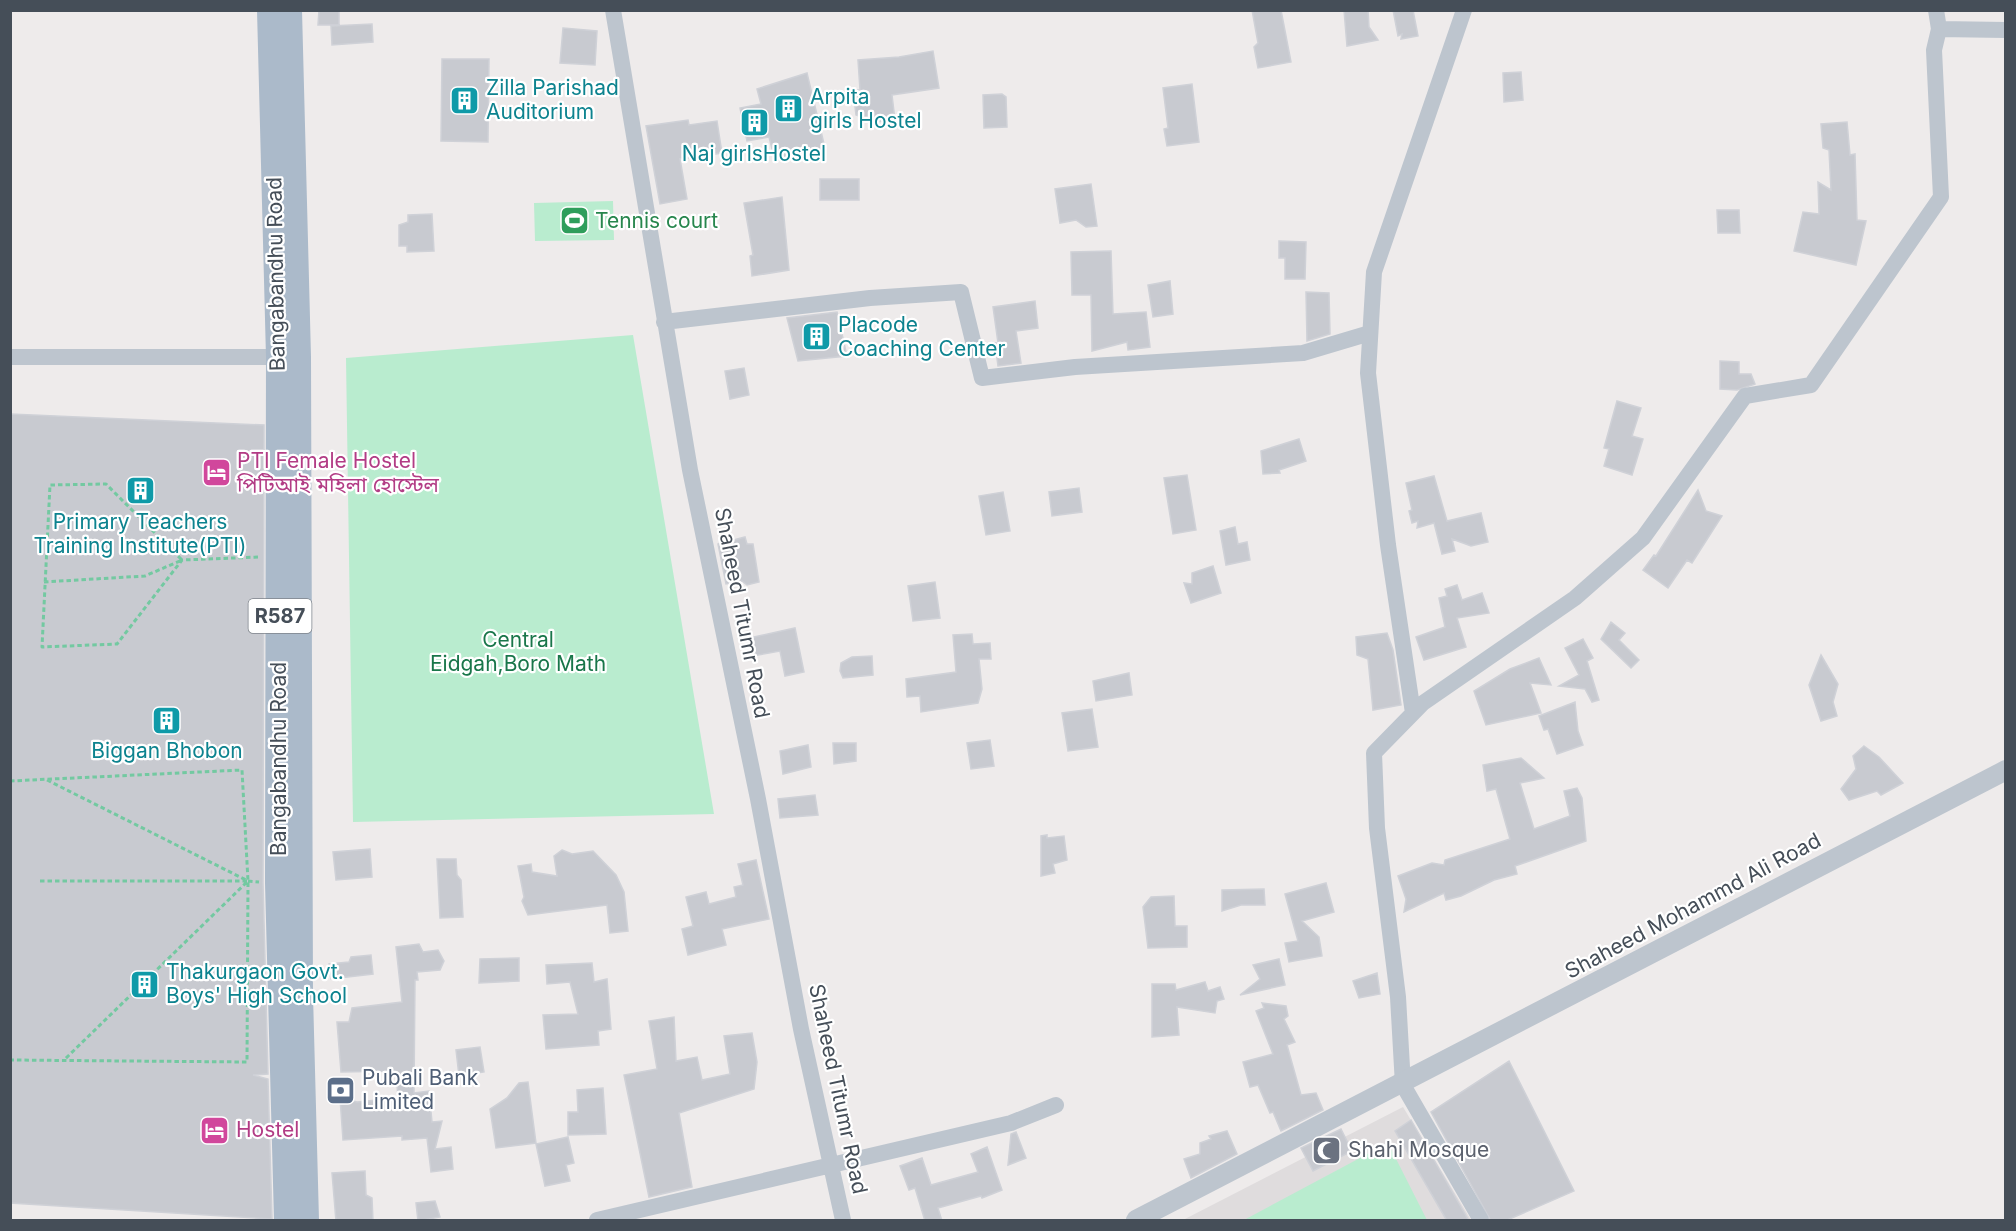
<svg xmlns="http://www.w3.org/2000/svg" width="2016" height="1231" font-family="Inter,'Noto Sans Bengali',sans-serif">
<rect width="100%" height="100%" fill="#eeebeb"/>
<path fill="#dfdcdd" d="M1403,1107l68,113h-288z"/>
<path fill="#b9eccf" d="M613,201l1,39 -79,1 -1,-38z
M633,335l81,479 -361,8 -7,-464z
M1388,1143l39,77h-183z"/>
<path fill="#c8cad0" stroke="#cfd1d7" stroke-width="1.5" d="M319,10h20v15h-21z
M1252,10h29l10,52 -33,6 -4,-21 4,-4z
M1344,10h24l1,17 9,13 -31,6z
M1393,10h20l5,26 -17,3 1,-5 -4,2z
M372,24l1,18 -41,3 -1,-19z
M563,28l34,3 -2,34 -35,-2z
M933,51l6,37 -47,7 3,25 -20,2 -19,-7 -3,-25h7l-2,-30 41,-3z
M442,59h47l-1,83 -47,-1z
M1521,72l2,28 -19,2 -1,-29z
M807,73l18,75 -50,13 -6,-24 -22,4 -7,-33 21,-4 -4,-15z
M1192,84l7,58 -32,4 -3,-17 4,-1 -5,-40z
M1002,94l4,3 1,30 -23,1 -1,-33z
M688,120l1,5 28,-4 5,32 -42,6 7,40 -27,5 -14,-78z
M1847,122l3,33 5,-1 2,66 9,1 -10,44 -62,-14 9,-39 16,2 -1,-32 13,8 -2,-40 -6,-2 -2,-24z
M820,179h39v21h-39z
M1091,184l6,42 -11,1 -10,-7 -16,3 -5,-34z
M782,197l7,73 -37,6 -2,-20 3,-1 -9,-52z
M1717,210h22l1,23h-22z
M432,214l2,37 -27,1v-6h-8v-21l9,-3v-7z
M1279,241l27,1 -1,37h-20v-21h-6z
M1111,251l2,63 33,-2 4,35 -22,3 -1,-8 -35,9 -1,-56h-19l-1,-43z
M1170,281l3,33 -20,3 -5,-32z
M1306,292l23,1 1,41 -23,7z
M1035,301l3,27 -22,3 5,32 -23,3 -3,-23h3l-5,-36z
M837,312l10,44 -49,5 -11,-43z
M1720,361l19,1v12h12l4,10 -18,6 -17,-1z
M744,368l5,27 -19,4 -5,-28z
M1617,401l24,7 -9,28 11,3 -11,36 -28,-9 5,-17 -5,-1z
M10,414l254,11 -1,458 5,191 -15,1 15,4 4,140 -262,-16z
M1299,439l7,22 -27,9 1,3 -17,1 -2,-23z
M1187,475l9,55 -23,4 -9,-56z
M1434,476l13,45 34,-8 7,29 -17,4 -19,-7 3,12 -13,3 -8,-31 -17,5 1,-7 -6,2 -3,-12 3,-1 -6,-27z
M1079,488l3,24 -30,4 -3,-24z
M1698,490l8,21 16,5 -30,47 -5,-3 -19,28 -25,-18 11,-15 2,1z
M1003,492l7,39 -24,4 -7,-39z
M1235,527l3,17 9,-2 3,18 -24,5 -6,-34z
M745,537l2,7h6l6,38 -12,3 -5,-4 -16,3 -8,-40z
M1213,566l8,27 -30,10 -7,-20 8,1v-11z
M935,582l5,36 -27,3 -5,-35z
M1457,585l5,15 20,-7 7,20 -32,5 9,29 -42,13 -8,-23 29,-10 -6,-29 8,-2 -2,-7z
M1611,622l14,11 -6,7 20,20 -8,8 -30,-29z
M795,628l9,44 -19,4 -5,-25 -27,5 -4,-18z
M1387,633l6,17 8,55 -28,5 -5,-51 -11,-4 -1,-18z
M972,634l1,10 17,-1 1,16h-12l3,30 -4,14 -57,9 -1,-16 -13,1 -1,-18 50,-7 -3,-37z
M1583,639l10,19 -6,3 12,39 -7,2 -7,-13 -26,-3 20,-11 -14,-27z
M1821,655l17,29 -5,18 4,14 -16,5 -12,-36z
M872,656l1,19 -30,3 -3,-7 1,-8 11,-6z
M1539,658l12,27 -21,-2 11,30 -55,12 -12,-34 36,-22z
M1129,673l3,22 -36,6 -3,-20z
M1575,702l3,29 5,14 -26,9 -9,-25 -4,1 -5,-14z
M1092,709l6,38 -30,4 -6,-38z
M990,740l4,26 -23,3 -4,-26z
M833,743h23v18l-22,3z
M808,745l3,22 -28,7 -3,-23z
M1864,746l15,11 24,26 -22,12 -4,-4 -28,9 -8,-11 15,-20 -3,-13z
M1521,758l23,20 -24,5 14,46 36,-13 -6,-25 13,-3 5,10 4,43 -71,25 2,8 -23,6 -33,16 -15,4 -2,-7 -40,19 2,-13 -8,-23 34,-13 12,2 1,-5 65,-21 -14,-50 -9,2 -4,-26z
M815,795l3,20 -38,3 -2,-19z
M1047,835v3l17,-2 3,24 -14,4 2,9 -14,3v-40z
M370,849l2,28 -36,3 -3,-28z
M562,850l10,4 21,-3 23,24 8,17 4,39 -18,2 -3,-28 -79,10 -6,-14 2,-4 -6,-31 13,-2 1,8 25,4 -3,-20z
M437,859h19l1,16 4,5 2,37 -23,1z
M756,860l13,59 -47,10 4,16 -38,10 -6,-26 11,-3 -7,-29 20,-5 3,12 27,-7 -2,-10 9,-2 -5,-21z
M1326,883l8,29 -32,9 17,16 3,19 -33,6 -4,-19 13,-2 -13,-47z
M1264,889l1,16h-24l-19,6v-21z
M1174,896l1,30h12v21l-39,1 -5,-41 8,-10z
M419,944l4,8 15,-2 6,11 -4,9 -23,2 1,8h-3l-1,113 15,-2 3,31 10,-1 -7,28 16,-2 2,22 -22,3 -4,-34 -25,2v-4l-59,4 -3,-42 17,4 41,-4 -2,-27 -55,1 -4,-50h12l3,-14 50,-6 -6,-55z
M371,955l2,19 -42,5 -2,-15 20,-2 2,-5z
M519,958v23l-40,2 1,-24z
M1279,959l6,26 -45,10 20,-16 -7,-14z
M592,963l2,19 13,-3 4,50 -13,2 1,14 -53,4 -3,-34 35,-1 -8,-32 -23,2 -1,-19z
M1377,973l3,21 -21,4 -6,-17z
M1205,982l3,9 12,-4 4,12 -7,2 -2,12 -38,-6 2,28 -27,2v-53h23l1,6z
M1262,1003l24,3 2,10 -4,3 11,23 -8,3 14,50 15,-2 7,17 -42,21 -8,-19 -3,1 -12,-28 -8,2 -7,-25 30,-8 -17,-43 8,-3z
M674,1017l2,44 21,-4 5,23 28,-6 -6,-38 28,-3 5,29 -3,27 -75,24 13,74 -43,10 -25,-122 33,-6 -8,-48z
M480,1047l4,25 -25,4 -3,-26z
M1509,1061l65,130 -69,30h-14l-60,-109z
M528,1082l8,61 -40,5 -6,-39 17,-11 12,-15z
M603,1088l3,46 -38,1v-23h10l-1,-22z
M1411,1120l58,101h-22l-52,-90z
M1341,1129l11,22 -39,20 -12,-23z
M1227,1131l10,23 -46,24 -7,-19 16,-5v-11l11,-4 -2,-3z
M1016,1132l10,26 -18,7 3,-31z
M568,1137l6,26 -8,2 4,16 -25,5 -9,-42z
M987,1147l15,43 -20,8 -1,-2 -43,12 4,13h-17l-10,-33 -6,2 -9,-24 22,-8 9,27 47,-13 -7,-18z
M365,1171l1,24 6,3 1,23h-37l-4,-48z
M435,1201l5,16 -22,4 -2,-18z"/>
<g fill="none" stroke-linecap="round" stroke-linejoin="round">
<path stroke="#73c9a1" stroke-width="3" stroke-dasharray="4.5 3" stroke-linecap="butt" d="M44,582l101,-6 37,-16 -76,-76 -56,1 -8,162 75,-3 65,-84 78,-3
M47,780l201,101 11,1
M10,781l232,-11 6,111 -1,181 -237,-2
M40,881h208l-185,180"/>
<path stroke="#bdc5ce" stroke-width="16" d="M613,10l77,460 68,329 43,230 42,191
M1936,10l3,19
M664,322l206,-24 91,-6 21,86 93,-11 228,-14 67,-20
M10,357h278
M1413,713l-25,-168 -20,-172 6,-101 90,-262
M597,1220l414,-97 45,-18
M1481,1220l-78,-135 -5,-88 -21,-169 -3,-75 49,-50 152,-105 68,-60 102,-142 66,-11 130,-188 -7,-147 5,-21 67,1"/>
<path stroke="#bdc5ce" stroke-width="20" d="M1136,1220l870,-450"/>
<path stroke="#abbaca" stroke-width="26" d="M270,10l9,347 -1,526 9,337
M289,10l9,347 2,638 6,225"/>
</g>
<defs>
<symbol id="building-square" viewBox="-11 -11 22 22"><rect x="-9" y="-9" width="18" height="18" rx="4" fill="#0f9aa8" stroke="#fff"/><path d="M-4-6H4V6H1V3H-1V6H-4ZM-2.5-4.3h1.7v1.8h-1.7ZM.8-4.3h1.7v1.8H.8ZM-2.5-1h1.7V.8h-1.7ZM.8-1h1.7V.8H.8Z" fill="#fff"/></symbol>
<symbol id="stadium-square" viewBox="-11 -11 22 22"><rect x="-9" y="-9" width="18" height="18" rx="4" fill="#2e9e5b" stroke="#fff"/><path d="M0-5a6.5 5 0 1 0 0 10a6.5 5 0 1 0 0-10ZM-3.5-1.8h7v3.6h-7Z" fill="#fff"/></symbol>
<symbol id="hotel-square" viewBox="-11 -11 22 22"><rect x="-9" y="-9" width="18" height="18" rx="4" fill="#d1479c" stroke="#fff"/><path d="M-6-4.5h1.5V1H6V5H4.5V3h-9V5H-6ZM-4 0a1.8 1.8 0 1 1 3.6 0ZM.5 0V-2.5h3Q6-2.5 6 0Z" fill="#fff"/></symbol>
<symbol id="bank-square" viewBox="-11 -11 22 22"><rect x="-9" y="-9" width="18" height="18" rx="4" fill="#5c6f8a" stroke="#fff"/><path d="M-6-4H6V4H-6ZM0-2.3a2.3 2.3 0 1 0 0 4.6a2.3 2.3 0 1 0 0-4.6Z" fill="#fff"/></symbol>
<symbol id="mosque-square" viewBox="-11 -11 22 22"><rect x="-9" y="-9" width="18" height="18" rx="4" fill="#6b7280" stroke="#fff"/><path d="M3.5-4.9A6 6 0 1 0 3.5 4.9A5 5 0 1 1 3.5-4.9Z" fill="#fff"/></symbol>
</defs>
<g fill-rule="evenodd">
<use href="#building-square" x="448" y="84" width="33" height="33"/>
<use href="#building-square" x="772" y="92" width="33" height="33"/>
<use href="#building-square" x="738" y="106" width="33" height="33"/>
<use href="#stadium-square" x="558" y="204" width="33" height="33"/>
<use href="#building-square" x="800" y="320" width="33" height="33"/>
<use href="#hotel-square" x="200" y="456" width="33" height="33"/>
<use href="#building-square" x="124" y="474" width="33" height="33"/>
<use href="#building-square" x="150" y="704" width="33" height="33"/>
<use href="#building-square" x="128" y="968" width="33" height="33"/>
<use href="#bank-square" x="324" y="1074" width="33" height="33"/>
<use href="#hotel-square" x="198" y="1114" width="33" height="33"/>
<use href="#mosque-square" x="1310" y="1134" width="33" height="33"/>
</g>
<g text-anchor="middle" stroke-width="4.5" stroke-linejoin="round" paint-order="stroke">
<rect fill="#fff" stroke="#7d838a" stroke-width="1.5" x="248.5" y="599" width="63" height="34" rx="4.5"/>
<g font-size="20" font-weight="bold" fill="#454e58">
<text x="280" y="623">R587</text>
</g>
<g font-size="21" fill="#0d838f" stroke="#fff" text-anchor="start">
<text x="486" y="95">Zilla Parishad<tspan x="486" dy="24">Auditorium</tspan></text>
<text x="810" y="104">Arpita<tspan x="810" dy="24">girls Hostel</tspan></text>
<text x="754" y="161" text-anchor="middle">Naj girlsHostel</text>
<text x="838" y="332">Placode<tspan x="838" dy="24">Coaching Center</tspan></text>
<text x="140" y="529" text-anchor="middle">Primary Teachers<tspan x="140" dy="24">Training Institute(PTI)</tspan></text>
<text x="167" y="758" text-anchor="middle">Biggan Bhobon</text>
<text x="166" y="979">Thakurgaon Govt.<tspan x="166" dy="24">Boys' High School</tspan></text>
</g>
<g font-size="21" fill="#27864d" stroke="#fff" text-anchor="start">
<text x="595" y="228">Tennis court</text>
</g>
<g font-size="21" fill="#454e58" stroke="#fff">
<text transform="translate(276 274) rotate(-91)" y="7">Bangabandhu Road</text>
<text transform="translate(742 613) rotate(79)" y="7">Shaheed Titumr Road</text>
<text transform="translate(279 759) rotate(-90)" y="7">Bangabandhu Road</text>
<text transform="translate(1693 906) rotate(-28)" y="7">Shaheed Mohammd Ali Road</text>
<text transform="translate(838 1089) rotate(78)" y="7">Shaheed Titumr Road</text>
</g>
<g font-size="21" fill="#b23c85" stroke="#fff" text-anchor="start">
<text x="237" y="468">PTI Female Hostel<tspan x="237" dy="24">পিটিআই মহিলা হোস্টেল</tspan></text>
<text x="236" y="1137">Hostel</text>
</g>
<g font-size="21" fill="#19764a" stroke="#fff">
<text x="518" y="647">Central<tspan x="518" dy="24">Eidgah,Boro Math</tspan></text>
</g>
<g font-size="21" fill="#4e5e75" stroke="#fff" text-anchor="start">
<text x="362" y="1085">Pubali Bank<tspan x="362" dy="24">Limited</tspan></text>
</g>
<g font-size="21" fill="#5b616d" stroke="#fff" text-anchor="start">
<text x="1348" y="1157">Shahi Mosque</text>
</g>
</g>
<rect width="2016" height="1231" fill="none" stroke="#454e58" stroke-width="24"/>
</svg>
